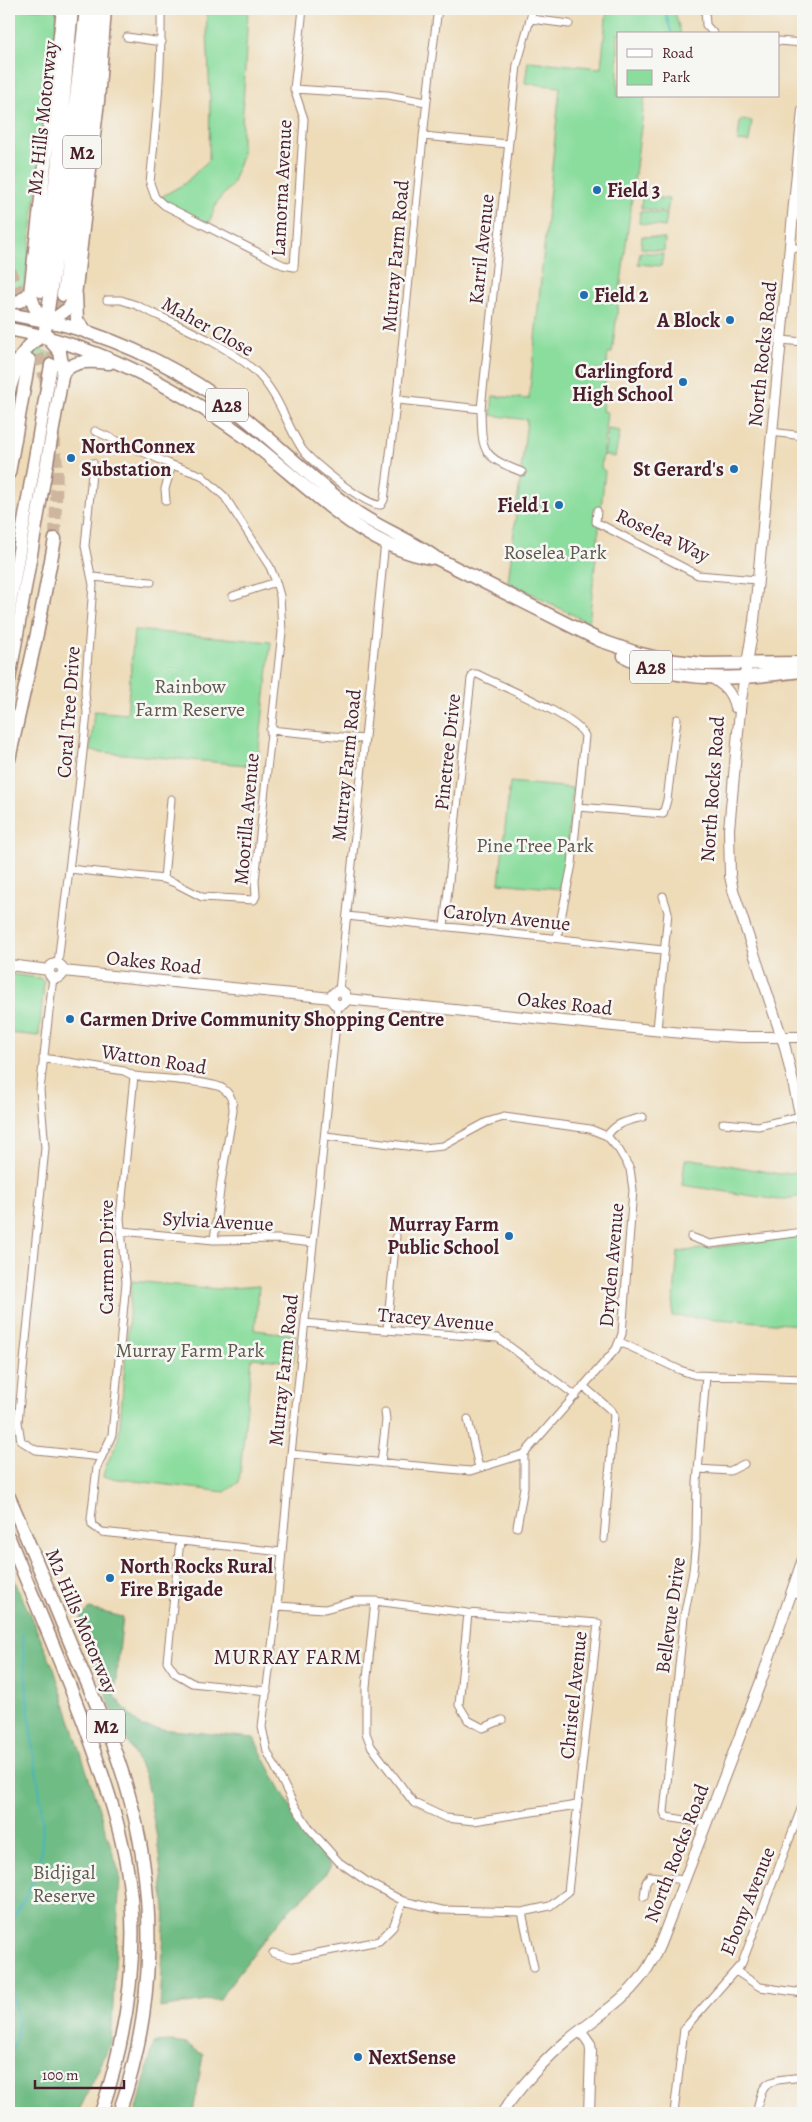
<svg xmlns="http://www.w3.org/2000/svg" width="812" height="2122" font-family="Alegreya,serif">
<rect width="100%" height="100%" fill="#f6f6f2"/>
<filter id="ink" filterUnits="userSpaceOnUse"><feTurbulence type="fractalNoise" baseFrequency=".02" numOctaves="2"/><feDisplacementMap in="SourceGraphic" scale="10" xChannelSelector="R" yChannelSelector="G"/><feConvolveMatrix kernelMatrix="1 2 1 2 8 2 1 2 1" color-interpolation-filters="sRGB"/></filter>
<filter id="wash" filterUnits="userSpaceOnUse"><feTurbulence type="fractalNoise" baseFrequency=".0096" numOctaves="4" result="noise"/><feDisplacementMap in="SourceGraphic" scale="20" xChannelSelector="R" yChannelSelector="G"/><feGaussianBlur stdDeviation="1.12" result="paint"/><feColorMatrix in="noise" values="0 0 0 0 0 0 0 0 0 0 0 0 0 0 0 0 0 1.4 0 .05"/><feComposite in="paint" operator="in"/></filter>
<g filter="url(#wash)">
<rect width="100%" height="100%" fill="#eedcb9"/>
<path fill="#8bdd9e" stroke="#6a7e64" d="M9,9h49l-33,275 -4,6 -12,5z
M206,9h42l-6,118v28l-10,30 -15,17 -8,21c-17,-6 -35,-13 -48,-26l23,-13 25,-24 1,-62z
M607,9h67l7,25h-63v62h27l-33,257h-4l-6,58 5,1 -6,56 4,3 -16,152 -81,-41 19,-162 -36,-5 2,-19 36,3 31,-312 -35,-4 3,-22 73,7z
M740,120l12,1 -3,21 -11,-1z
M642,196l27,3 -2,13 -26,-4z
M640,211l27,3 -2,13 -26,-4z
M642,236l23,3 -1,12 -23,-3z
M640,252l23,2 -2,12 -23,-2z
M32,347l18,6h5l4,14 -38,-7z
M608,429l12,2 -5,26 -11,-2z
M134,630l137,12 -14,124 -167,-15 4,-40 33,3z
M510,782l63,6 -8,76 -5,25 -61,-6z
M9,974l31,4 4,4 -5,54 -30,-3z
M692,1159l88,15 23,-3v25l-24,4 -97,-15 3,-25z
M803,1236v89l-131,-9 6,-64z
M132,1281l86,8 41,-3 -4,44 41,5 -3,27 -41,-4 -13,124 -14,10 -122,-15c2,-15 13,-27 16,-42z"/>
<path fill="#70bc85" stroke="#5d6e58" d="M9,1568l45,101 66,206 -9,168 -33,70h-69z
M90,1609l33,8 -9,79 27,31 113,11c23,45 45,89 77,128l-13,18 -35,32 -56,72 -7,11 -60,9 5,-99 -8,-71 -12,-62 -35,-71 -30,-87z
M172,2042l15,2 16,11 -10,58h-57l18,-70z"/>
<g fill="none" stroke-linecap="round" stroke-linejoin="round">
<path stroke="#45b5bb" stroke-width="2" d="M664,9l8,25
M9,1925c11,-19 23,-37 29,-58 11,-43 -1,-84 -6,-126 -5,-35 -7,-71 -10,-107
M9,1982c7,22 15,52 0,73"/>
</g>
</g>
<g filter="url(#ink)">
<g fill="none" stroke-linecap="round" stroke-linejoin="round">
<path stroke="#cdb69d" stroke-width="12" stroke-dasharray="12 6" stroke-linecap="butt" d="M9,269c17,39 29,78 38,119
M51,365l12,-70
M54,435l3,31 -2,73"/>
<defs>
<path id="street" d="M161,9c1,58 -5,116 -11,174l5,14 9,8 119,60 11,2 10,-148 -10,-30 9,-80
M705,9l1,16 8,9
M531,19l38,5
M127,37l35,5
M778,41l25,2
M294,89l94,6 38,7
M423,136l85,8
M790,247l13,2
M107,300h14l15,5c38,19 87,37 119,66 24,23 30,51 47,78 8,12 65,58 79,56l3,-5c23,-163 32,-328 54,-491
M781,340l22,2
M398,400l83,9
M771,432l32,4
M522,472c-41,-16 -40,-20 -41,-63l36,-344 16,-56
M166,501l-1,-12 7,-24
M597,511l-1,11 102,53 59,5
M92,577l59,5
M233,596l43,-14
M270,730l94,9
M578,807l85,7 4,-14 10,-81
M69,869l95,10 11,4 27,14 52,3 2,-4 -1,-15 27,-249 -2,-36 -4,-14 -6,-15 -45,-70 -24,-22 -29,-10 -77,-34
M164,879l7,-80
M347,916l316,34
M444,927l27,-248 2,-5h4c21,11 101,43 108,62l-13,128 -15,74
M58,964c9,-84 21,-167 29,-251l-2,-20 8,-108 -8,-39 8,-83
M53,977l-13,113 5,58 -27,274 3,19 15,9 65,7
M339,991l46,-449
M657,1030l11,-118 -5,-16
M43,1058l81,13 10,5c16,2 78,5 88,12 9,6 11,13 11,23l-12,71 -7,58
M134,1076l-14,142 6,64 -14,153 -15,32 -6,52 1,6 10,7 179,20
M723,1123l35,3 43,-10
M607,1136c9,-14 21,-15 36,-19
M122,1231l92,9 63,-1 36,4
M691,1237l19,7 93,-12
M305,1323l52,5 141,10 78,58
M387,1330l9,-94
M620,1342l60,28 15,5 108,4
M706,1376l-9,107 -1,58 -3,30 -9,46 -20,195 2,5 40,6
M583,1386l29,25 2,4 -10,124
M468,1419l11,49
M291,1454l179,17 54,-17 92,-105 6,-15 11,-144 -3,-21 -11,-19 -12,-14 -17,-7 -86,-12 -17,5 -44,24 -20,2 -97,-12
M381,1463l5,-43 -1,-8
M698,1469l32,2 14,-7
M517,1527l7,-40v-33
M180,1541l-13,120 8,12 17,10 75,8
M792,1594l11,1
M375,1601l-9,86v46l5,13 43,57 32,15 28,3 103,-16
M277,1606l48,3 29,-8h21l93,12 130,10 -30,269 -18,14 -28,6 -80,-2 -39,-9 -34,-18 -30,-21 -30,-34 -16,-25 -26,-52 -5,-24 15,-121 14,-152 47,-449
M468,1613l-9,92 9,15 15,8 19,-8
M644,1897l2,-15 4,-6 34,4
M522,1912l12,56
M273,1953l19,5 87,-17 14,-14 10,-26
M736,1971l24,16 43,6
M674,2113l10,-84 58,-66 61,-159
M757,2113c4,-36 14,-32 46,-36"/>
<path id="secondary" d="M803,110l-49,511 -13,79 -12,129 1,47 3,14 52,157 18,80
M710,677c14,8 21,14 25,30
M49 971a7 7 0 1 1 14 0a7 7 0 1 1-14 0Z
M9,965l40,5
M63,971l269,27
M332 998a7 7 0 1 1 14 0a7 7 0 1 1-14 0Z
M346,999l346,35 48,3h63
M581,2031l9,13 1,7 -2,62
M502,2113c16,-24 45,-56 67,-74 39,-31 72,-47 91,-95l101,-263 42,-122"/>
<path id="highway" d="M41,291l16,-122 15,-160
M63,295l21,-164 11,-122
M76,295l1,25 9,12
M9,303l11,-2 10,-8
M9,314c19,4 40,7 59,12 60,17 119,47 168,85 40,31 75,68 116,98 26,19 58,30 84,49l163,82 38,13 29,7 38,4 99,-1
M44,323l-9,-15 -5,-15 33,-284
M47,324l22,-16 6,-12 23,-195 7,-92
M9,329c87,16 165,56 236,108 56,42 115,110 186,121
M45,330l20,-135 21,-186
M9,360v6
M63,373c11,-14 30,-12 46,-10
M9,391c8,-25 11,-46 38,-57
M9,473l20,-113
M9,609l42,-244
M624,656c55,30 120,22 179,15
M9,680l54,-309 -3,-19 -13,-15
M9,759l29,-130 17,-90
M9,1497c23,52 44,105 66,157 18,43 38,86 51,131 32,105 30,224 -7,328
M9,1538c28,69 58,137 83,207 18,50 34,100 39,153 6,74 -7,146 -30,215"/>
</defs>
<use href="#street" stroke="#9c7e72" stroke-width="9"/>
<use href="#secondary" stroke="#9c7e72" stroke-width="12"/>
<use href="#highway" stroke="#9c7e72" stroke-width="15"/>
<use href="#street" stroke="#fff" stroke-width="7"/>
<use href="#secondary" stroke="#fff" stroke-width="10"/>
<use href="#highway" stroke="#fff" stroke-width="12"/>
</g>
</g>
<g fill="#1f6fb2" stroke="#f6f6f2" stroke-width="2">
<circle cx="597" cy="190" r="5"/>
<circle cx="584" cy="295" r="5"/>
<circle cx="730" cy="320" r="5"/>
<circle cx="683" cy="382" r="5"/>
<circle cx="71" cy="458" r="5"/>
<circle cx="734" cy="469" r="5"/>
<circle cx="559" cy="505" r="5"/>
<circle cx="70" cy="1019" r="5"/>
<circle cx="509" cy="1236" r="5"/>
<circle cx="110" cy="1578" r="5"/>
<circle cx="358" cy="2057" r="5"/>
</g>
<g text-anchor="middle" stroke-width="5" stroke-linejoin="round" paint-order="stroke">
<g fill="#f6f6f2" stroke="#7e6067" stroke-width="1">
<rect x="63" y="135.5" width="38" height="33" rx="4"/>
<rect x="206" y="388.5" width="42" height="33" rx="4"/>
<rect x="630" y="650.5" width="42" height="33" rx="4"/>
<rect x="87" y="1709.5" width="38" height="33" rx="4"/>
</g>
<g font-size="19" font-weight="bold" fill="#4a1f2b">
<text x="82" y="159">M2</text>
<text x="227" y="412">A28</text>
<text x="651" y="674">A28</text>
<text x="106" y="1733">M2</text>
</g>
<g font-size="20" fill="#4a1f2b" stroke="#f6f6f2">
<text transform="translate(42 118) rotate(-84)" y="7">M2 Hills Motorway</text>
<text transform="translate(281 188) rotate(-87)" y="7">Lamorna Avenue</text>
<text transform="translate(481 249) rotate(-84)" y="7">Karril Avenue</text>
<text transform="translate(395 256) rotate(-85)" y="7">Murray Farm Road</text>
<text transform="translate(208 326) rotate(29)" y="7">Maher Close</text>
<text transform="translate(762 354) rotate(-84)" y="7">North Rocks Road</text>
<text transform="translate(663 535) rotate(25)" y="7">Roselea Way</text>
<text transform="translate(68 712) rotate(-86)" y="7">Coral Tree Drive</text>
<text transform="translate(447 752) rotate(-84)" y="7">Pinetree Drive</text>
<text transform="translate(346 765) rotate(-84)" y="7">Murray Farm Road</text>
<text transform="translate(712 789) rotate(-86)" y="7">North Rocks Road</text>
<text transform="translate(246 819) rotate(-85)" y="7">Moorilla Avenue</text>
<text transform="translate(507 917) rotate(6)" y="7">Carolyn Avenue</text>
<text transform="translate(154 962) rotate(6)" y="7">Oakes Road</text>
<text transform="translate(565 1003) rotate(6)" y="7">Oakes Road</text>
<text transform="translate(154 1059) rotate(9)" y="7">Watton Road</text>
<text transform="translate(218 1221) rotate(3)" y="7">Sylvia Avenue</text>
<text transform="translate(106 1257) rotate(-90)" y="7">Carmen Drive</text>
<text transform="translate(611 1265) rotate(-85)" y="7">Dryden Avenue</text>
<text transform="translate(436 1319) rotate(5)" y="7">Tracey Avenue</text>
<text transform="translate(283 1370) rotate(-84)" y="7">Murray Farm Road</text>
<text transform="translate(670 1615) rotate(-82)" y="7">Bellevue Drive</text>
<text transform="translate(82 1621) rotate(67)" y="7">M2 Hills Motorway</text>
<text transform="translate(573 1695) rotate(-84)" y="7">Christel Avenue</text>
<text transform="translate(676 1853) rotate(-69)" y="7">North Rocks Road</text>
<text transform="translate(747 1901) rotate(-68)" y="7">Ebony Avenue</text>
</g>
<g font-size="20" font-weight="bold" fill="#4a1f2b" stroke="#f6f6f2" text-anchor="start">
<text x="607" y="197">Field 3</text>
<text x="594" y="302">Field 2</text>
<text x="720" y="327" text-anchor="end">A Block</text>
<text x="673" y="378" text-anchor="end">Carlingford<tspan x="673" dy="23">High School</tspan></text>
<text x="81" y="453">NorthConnex<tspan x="81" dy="23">Substation</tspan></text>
<text x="724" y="476" text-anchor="end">St Gerard's</text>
<text x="549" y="512" text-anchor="end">Field 1</text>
<text x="80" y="1026">Carmen Drive Community Shopping Centre</text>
<text x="499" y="1231" text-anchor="end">Murray Farm<tspan x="499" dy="23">Public School</tspan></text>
<text x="120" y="1573">North Rocks Rural<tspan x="120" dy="23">Fire Brigade</tspan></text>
<text x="368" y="2064">NextSense</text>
</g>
<g font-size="20" fill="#5e584e" stroke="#f6f6f2">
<text x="555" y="559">Roselea Park</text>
<text x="190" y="693">Rainbow<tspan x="190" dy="23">Farm Reserve</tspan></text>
<text x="535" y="852">Pine Tree Park</text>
<text x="190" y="1357">Murray Farm Park</text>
<text x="64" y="1879">Bidjigal<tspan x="64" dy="23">Reserve</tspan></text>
</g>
<g font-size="21" letter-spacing="1" fill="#4a1f2b" stroke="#f6f6f2">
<text x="288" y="1664">MURRAY FARM</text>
</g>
</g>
<rect width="812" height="2122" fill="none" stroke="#f6f6f2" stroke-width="30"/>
<rect x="617" y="32" width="162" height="65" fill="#f6f6f2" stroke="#b1a0a2"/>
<rect x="627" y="49" width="25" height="8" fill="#ffffff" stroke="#b1a0a2"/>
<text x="662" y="58" font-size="15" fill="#4a1f2b">Road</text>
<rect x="627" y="70" width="25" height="15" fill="#8bdd9e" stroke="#b1a0a2"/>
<text x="662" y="82" font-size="15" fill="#4a1f2b">Park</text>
<path d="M35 2080v8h89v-8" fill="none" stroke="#4a1f2b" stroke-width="2.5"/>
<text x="42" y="2080" font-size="15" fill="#4a1f2b" stroke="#f6f6f2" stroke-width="4" paint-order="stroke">100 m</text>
</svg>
